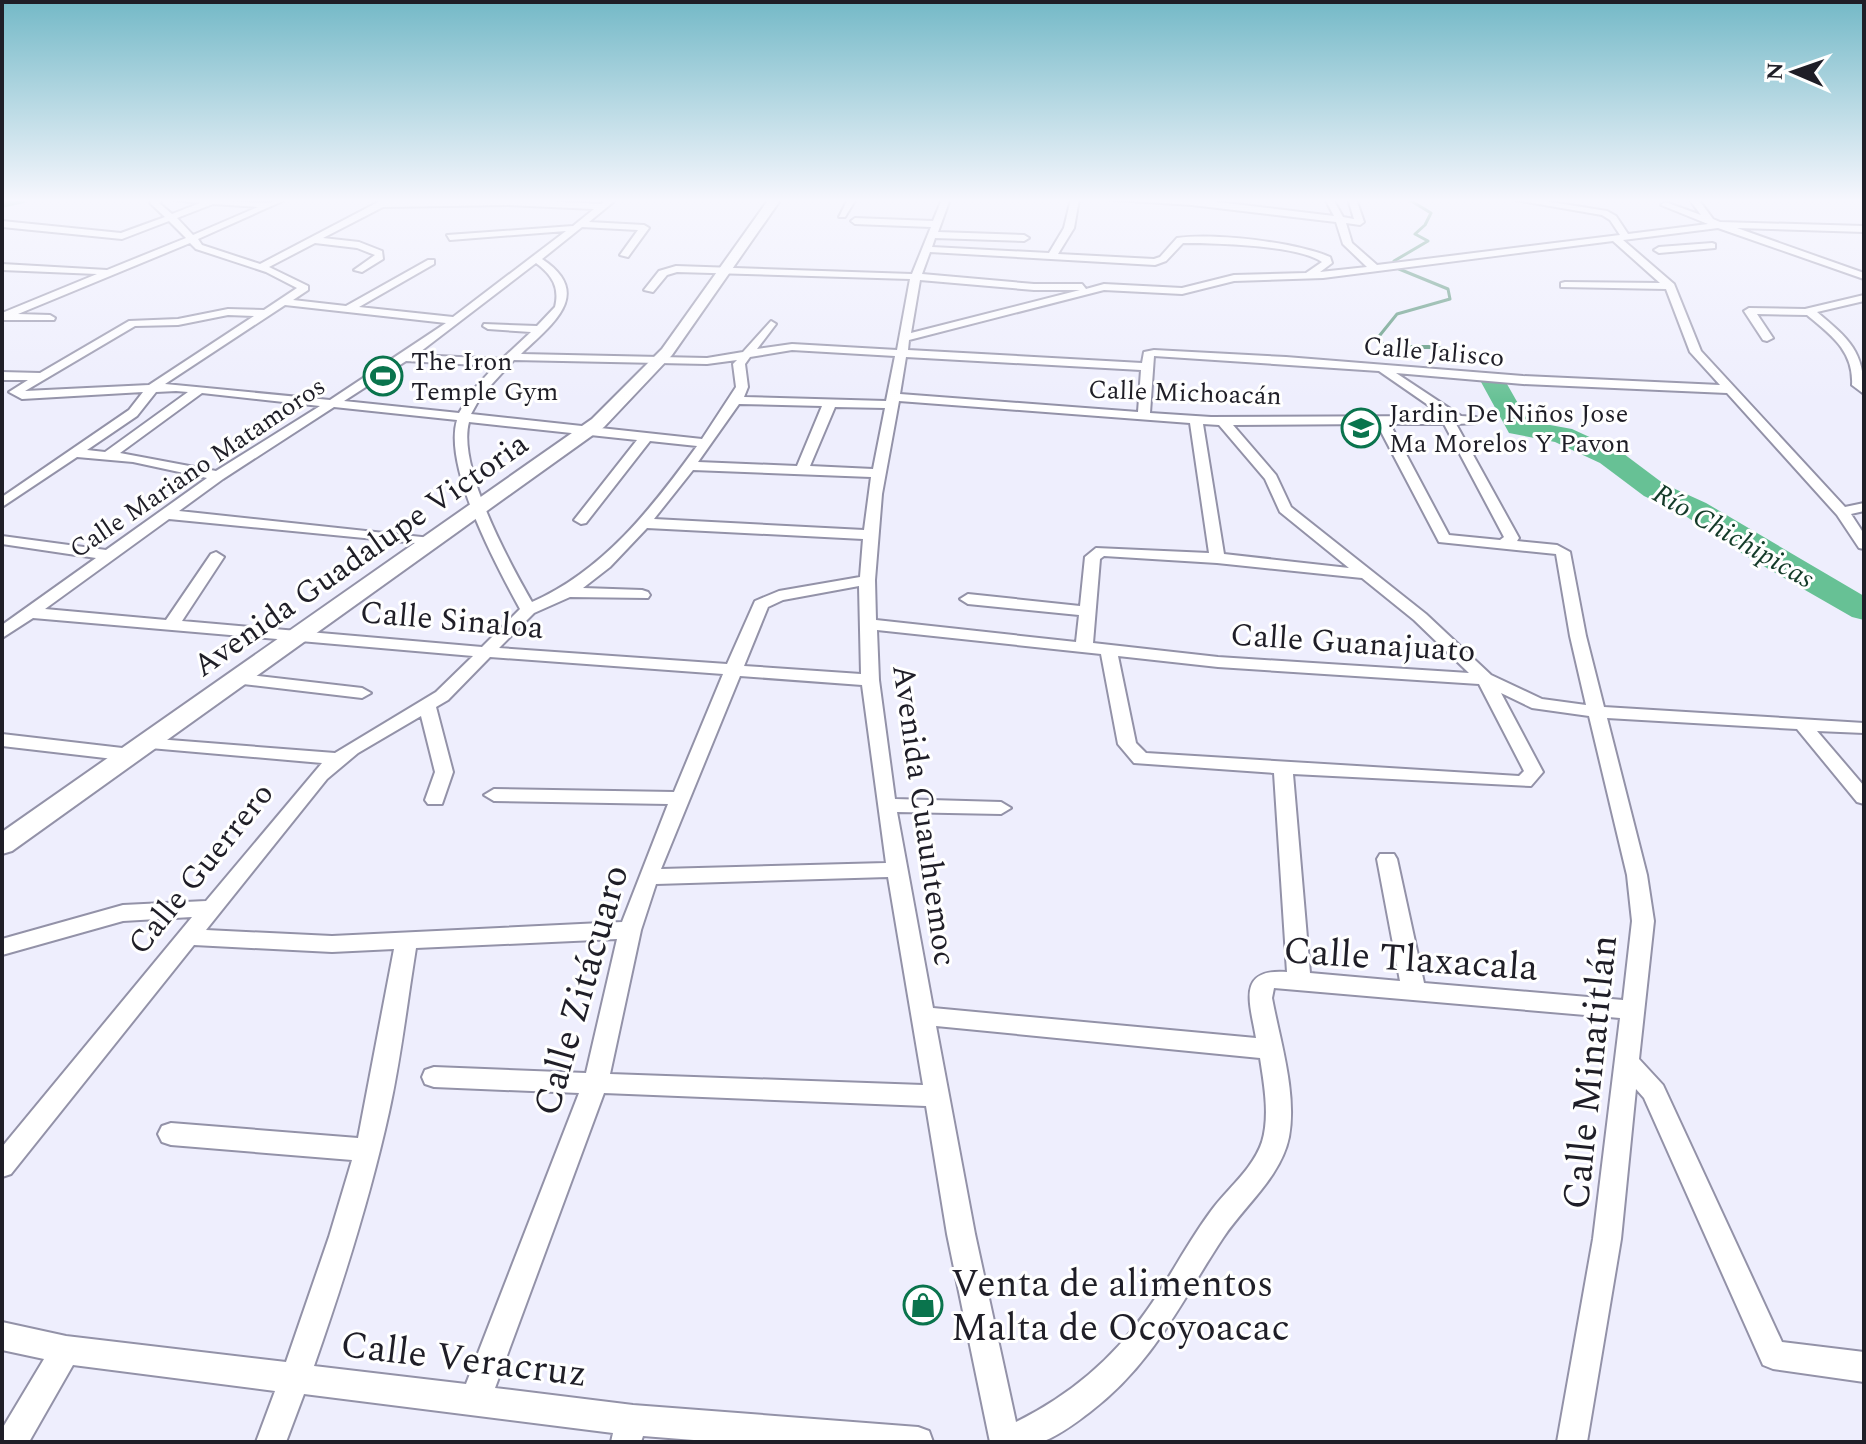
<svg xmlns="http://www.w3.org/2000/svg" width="1866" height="1444" font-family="Spectral,serif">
<rect width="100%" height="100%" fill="#eeeefd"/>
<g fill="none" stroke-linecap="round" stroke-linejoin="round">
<path stroke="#519074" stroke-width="3" d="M1394,261l34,-20 -13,-7 10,-9 6,-12 -23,-14
M1376,340l21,-26 53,-15 -2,-10 -49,-20"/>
<path stroke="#519074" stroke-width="4" d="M1378,338l-2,2 11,7h46l45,10"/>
<path fill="#67c195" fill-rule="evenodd" d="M2,199h25l-3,4 -22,5z
M1494,374l9,3 25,44 44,8 48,22 44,33 42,19 158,93v24l-12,-3 -106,-61 -62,-41 -40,-19 -44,-33 -45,-21 -46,-9 -28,-51 4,-5z"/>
<defs>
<path id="street" d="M2,199h5l-4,3z
M153,199h10l-4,4 13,11 28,-11 -32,-4 99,4 20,-4 -89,40 4,6 58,19 124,-65h124l93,5 6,-5h10l-28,23 55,3 5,3 -21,29 -8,-2 18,-25 -56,-3 -40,32c53,35 9,66 -21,95l186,4 36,-6 28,-31 5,3 -19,25 35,-5 105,6 13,-71 -233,-7 -10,3 -14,17 -9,-2 15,-19 17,-5 236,8 19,-47 -76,-3 -4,-3 4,-3 78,3 9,-22h8l-12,33 86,3 5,3 -5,3 -89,-3 -3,9 117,6 15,-25 7,-29h8l-5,29 -16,26 96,5 6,-2 17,-19c39,-5 117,4 153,19l2,6 -12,9 47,-5 -24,-23 -7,-22 -144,-17 -92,-6h92l142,17 -9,-17h8l10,18 11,2 -6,-20h8l8,23 -4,3 -14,-2 6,20 25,22 243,-30 -10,-15 -8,-5 -92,-16h22l75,12 9,5 12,18 80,-10 -47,-19 4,-3 36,13 -12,-16h9l15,20 7,3 144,4v6l-127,-4 127,45v6l-146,-51 -95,12 51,44 27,67 144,156 19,-4v8l-13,3 13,20v15l-5,-1 -22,-33 -110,-122 -204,-9 -127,-11 65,43 15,1v6l-20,1 63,114 -2,3 40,4 13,7 16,84 18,71 260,16v10l-47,-2 47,55v18l-7,-2 -60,-73 -190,-11 40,157 7,46 -15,138 24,26 119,257 82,10v30l-91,-13 -10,-4 -119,-267 -8,-9 -15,150 -34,203h-30l36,-203 27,-221 -346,-30 -2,10c8,43 25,95 17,139 -8,40 -45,69 -66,101 -43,65 -69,125 -133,174 -13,10 -30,23 -46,29 -15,3 -38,1 -54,1l-43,-208 -21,-128 -322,-13 -109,295 138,17 285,22 11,4 4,11h-214l-76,-6 -2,6h-30l2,-9 -309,-39 -18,48h-30l19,-51 -202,-26 -44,77h-27v-13l42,-70 -42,-9v-28l64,14 220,26 43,-125 23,-77 -181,-15 -9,-3 -4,-8 4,-8 9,-3 187,15 36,-189 -62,3 -138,-7 -183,229 -9,3v-30l190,-230 -69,4 -121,34v-16l121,-34 83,-4 116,-138 -172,-15 -6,-2 -3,-4 3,-4 191,15 101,-61 37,-36 -440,-38 -31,20v-13l94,-67 -94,-14v-8l104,14 101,-72 -74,-16 -56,-5 -75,50v-10l127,-87 14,-18 -121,7 -13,-7 19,-12h-26v-8l38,1 89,-52 49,-2 50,-10 36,1 33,-22 -31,-16 -70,-23 -6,-6 -172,71 32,1 5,3 -1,2h-52v-7l95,-39 -95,-4v-6l105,6 79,-32 -17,-17 -47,18 -120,-12v-6l119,12 44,-16 -15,-14zM213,204l45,3 -65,28 -16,-17zM508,205l86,4 -21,17 -126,9 3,5 116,-9 -113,86 -94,-10 75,-43v-4h-6l-82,46 -53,-6 15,-10v-4l-39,-19 46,-24 42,5 18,7 -21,15 8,2 21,-13 -1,-8 -23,-9 -36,-4 60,-31zM1613,241l47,42 -95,-1 -4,1v4l105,2 24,63 30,33 -197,-9 -237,-19 -132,-7 -10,2 -2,11 -234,-13 1,-10 195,-50 78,4 52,-13 89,-3zM1183,243c31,0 116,2 139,19l-16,11 -72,2 -52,13 -78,-4 -18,5 -4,-5h-48l-112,-10 8,-22 225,13 11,-4zM536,263c16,12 24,24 19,44l-18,19 -53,-2 -1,2 5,3 43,3 -29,27 -86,-4zM920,280l114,10h46l-169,43zM285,305l161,18 -116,77 -165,-16zM228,315l26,1 -105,69 -124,6 110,-65 43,-1zM792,350l103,6 -9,45 -142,-4 4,-10 -3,-23 5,-7zM1154,356l225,15 65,45 -233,1 -61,-4zM906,357l235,13 -3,42 -238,-18zM514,360l193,4 30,-4 -4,4 3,23 -34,52 -231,-25 10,-18zM406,361l89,5 -23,25 -13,22 -115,-12zM176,391l12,1 -83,60 -18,-2 50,-34 19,-24zM202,393l118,13 -104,65 -96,-18zM899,401l291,22 19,130 -113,-5 -11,9 -5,49 -112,-12 -8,5 8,5 111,11 -3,27 -200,-22 -1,-40 7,-86zM739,404l83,2 -25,60 -99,-4zM334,407l123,13c-14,47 40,147 63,189l-38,38 -300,-26 42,-64 -8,-5 -5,2 -45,66 -121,-11 124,-90 267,26v-6l-5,-1 -252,-27 44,-32zM835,407l50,1 -12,61 -63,-3zM469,422l168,18 -63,80 7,4 5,-1 64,-82 47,5c-45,62 -94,125 -165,156 -23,-40 -75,-135 -63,-180zM1203,424l16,1 46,54 15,33 69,56 -125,-14zM1377,424l62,118 117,12 14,82 16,69 -44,-6 -51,-24 -65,-61 -135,-107 -15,-32 -43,-50zM1390,424h54l60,113 -4,3 -51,-5zM693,470l178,7 -7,53 -210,-11zM647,528l216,11 -3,38 -81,14 -24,10 -28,63 -228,-16 35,-35 36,-16 78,1 2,-3 -2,-3 -6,-2 -59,-2 27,-21zM1104,556l113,7 145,15 52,42 55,53 -251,-16 -125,-14 7,-84zM859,586l2,88 -117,-8 24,-59 15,-7zM877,630l224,24 17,90 16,19 140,10 13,199c-51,-4 -37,31 -31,66l-323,-30 -36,-196 104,2 10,-6 -10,-6 -106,-3 -16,-119zM1118,656l100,11 261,17 45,87 -5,5 -373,-23 -10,-10zM490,657l233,17 -49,118 -180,-3 -10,6 10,6 174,3 -46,118 -290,14 -126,-6 121,-151 31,-26 63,-37 14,56 -10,28 3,4h14l11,-32 -17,-65 12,-7zM740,676l122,9 24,178 -225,6zM1501,693l31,15 57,8 38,159 5,46 -9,79 -199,-17 -27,-124 -3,-5h-14l-3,5 23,122 -90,-8 -17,-199 238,12 12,-14zM888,877l35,208 -313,-11 31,-144 15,-46zM617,939l-31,134 -152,-6 -9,3 -3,7 3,7 9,3 145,6 -113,291 -152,-18c29,-83 56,-168 75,-254 12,-54 18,-109 27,-164zM936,1026l324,32c4,26 10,58 2,84 -9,27 -35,47 -51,69 -24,32 -42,69 -66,102 -33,47 -78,84 -129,109l-41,-188z
M848,199h8l-11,18h-6z
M1712,243l3,1v4l-56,5 -5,-3 5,-3z
M1864,295v6l-47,11c32,27 47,39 47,82l-12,-9c2,-34 -21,-50 -45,-70l-50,-1 16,24 -6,3 -4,-1 -19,-29 5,-3 56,1z
M240,674l122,14 9,5 -9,5 -128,-15 -3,-4z
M2,734l129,15 9,6 -9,6 -129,-15z"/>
<path id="secondary" d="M769,199h12l-109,156 -68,72 -592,424 -10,3v-22l590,-413 70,-70z"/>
</defs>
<use href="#street" stroke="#9392a8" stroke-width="4"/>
<use href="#secondary" stroke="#9392a8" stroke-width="4"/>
<use href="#street" fill="#fff" fill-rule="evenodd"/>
<use href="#secondary" fill="#fff" fill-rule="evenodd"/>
</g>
<linearGradient id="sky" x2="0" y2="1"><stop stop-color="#74b9c7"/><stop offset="0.5" stop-color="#f7f7fe"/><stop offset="1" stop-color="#f7f7fe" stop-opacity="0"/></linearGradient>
<rect width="1866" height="401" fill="url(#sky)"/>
<defs>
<symbol id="stadium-ring" viewBox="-11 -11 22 22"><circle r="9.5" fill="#fff" stroke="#0a744d" stroke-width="1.5"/><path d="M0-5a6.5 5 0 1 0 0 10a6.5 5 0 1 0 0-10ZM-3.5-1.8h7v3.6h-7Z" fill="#0a744d"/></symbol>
<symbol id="school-ring" viewBox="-11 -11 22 22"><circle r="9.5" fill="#fff" stroke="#0a744d" stroke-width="1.5"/><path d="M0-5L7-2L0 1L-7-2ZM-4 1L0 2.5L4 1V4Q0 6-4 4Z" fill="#0a744d"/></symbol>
<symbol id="shop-ring" viewBox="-11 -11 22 22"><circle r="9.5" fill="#fff" stroke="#0a744d" stroke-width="1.5"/><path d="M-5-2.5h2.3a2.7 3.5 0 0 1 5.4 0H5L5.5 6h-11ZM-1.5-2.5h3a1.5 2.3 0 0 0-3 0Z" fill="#0a744d"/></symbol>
</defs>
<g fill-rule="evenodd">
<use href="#stadium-ring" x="361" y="354" width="44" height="44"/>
<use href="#school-ring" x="1339" y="406" width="44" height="44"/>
<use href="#shop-ring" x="901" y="1283" width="44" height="44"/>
</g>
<g text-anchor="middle" stroke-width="6" stroke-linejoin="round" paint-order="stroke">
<g font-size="26" fill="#1f1e27" stroke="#fff">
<text transform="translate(1434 351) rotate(5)" y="9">Calle Jalisco</text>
<text transform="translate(1185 392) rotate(2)" y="9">Calle Michoacán</text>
<text transform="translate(197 467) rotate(-34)" y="9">Calle Mariano Matamoros</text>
</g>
<g font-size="26" fill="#1f1e27" stroke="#fff" text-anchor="start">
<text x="411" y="370">The Iron<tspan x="411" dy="30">Temple Gym</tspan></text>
<text x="1389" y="422">Jardin De Niños Jose<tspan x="1389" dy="30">Ma Morelos Y Pavon</tspan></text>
</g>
<g font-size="28" font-style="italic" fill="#143b29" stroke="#fff">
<text transform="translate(1734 535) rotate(30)" y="10">Río Chichipicas</text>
</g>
<g font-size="32" fill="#1f1e27" stroke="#fff">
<text transform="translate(360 554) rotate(-35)" y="11">Avenida Guadalupe Victoria</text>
<text transform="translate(452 619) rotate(5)" y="11">Calle Sinaloa</text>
<text transform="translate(1353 642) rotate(4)" y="11">Calle Guanajuato</text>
<text transform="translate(925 815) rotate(82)" y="11">Avenida Cuauhtemoc</text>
<text transform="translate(200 868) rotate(-51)" y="11">Calle Guerrero</text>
</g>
<g font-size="38" fill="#1f1e27" stroke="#fff">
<text transform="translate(1411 958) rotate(4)" y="13">Calle Tlaxacala</text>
<text transform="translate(580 990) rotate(-74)" y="13">Calle Zitácuaro</text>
<text transform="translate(1589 1072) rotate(-84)" y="13">Calle Minatitlán</text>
<text transform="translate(464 1358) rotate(7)" y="13">Calle Veracruz</text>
</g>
<g font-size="38" fill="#1f1e27" stroke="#fff" text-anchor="start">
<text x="951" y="1296">Venta de alimentos<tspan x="951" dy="44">Malta de Ocoyoacac</tspan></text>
</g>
</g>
<rect width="1866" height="1444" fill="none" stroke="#1f1e27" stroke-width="8"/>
<g transform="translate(1794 72) rotate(272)" stroke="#ffffff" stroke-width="6" paint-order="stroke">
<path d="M0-6L14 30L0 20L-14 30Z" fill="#1f1e27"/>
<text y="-12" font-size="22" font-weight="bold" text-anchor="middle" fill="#1f1e27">N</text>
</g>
</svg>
